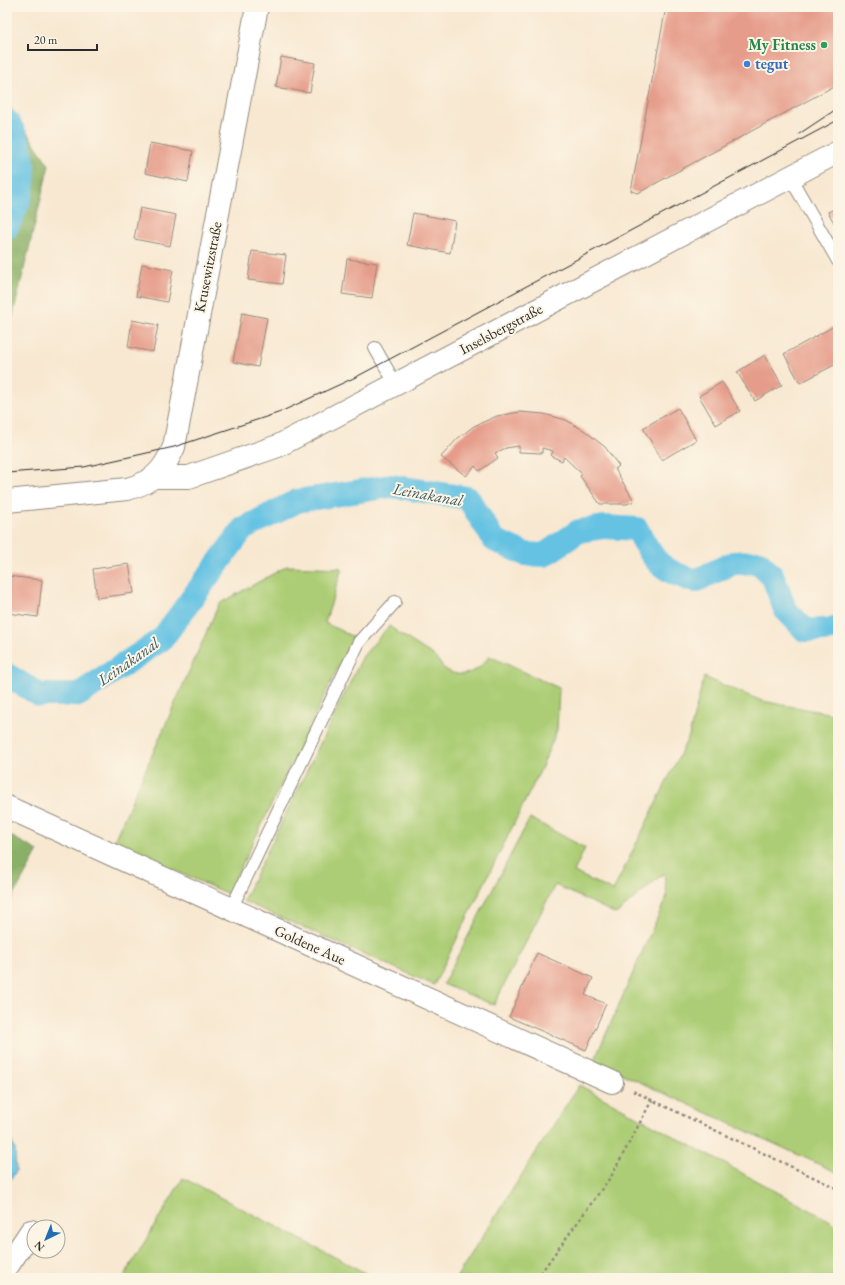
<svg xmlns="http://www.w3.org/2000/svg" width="845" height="1285" font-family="'EB Garamond',serif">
<rect width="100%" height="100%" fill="#fcf5e5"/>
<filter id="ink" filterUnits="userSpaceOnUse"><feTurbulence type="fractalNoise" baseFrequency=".025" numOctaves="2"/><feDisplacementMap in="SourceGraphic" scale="8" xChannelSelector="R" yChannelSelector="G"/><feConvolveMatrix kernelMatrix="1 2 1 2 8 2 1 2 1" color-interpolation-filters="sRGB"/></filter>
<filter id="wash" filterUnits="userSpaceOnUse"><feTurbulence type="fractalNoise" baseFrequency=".012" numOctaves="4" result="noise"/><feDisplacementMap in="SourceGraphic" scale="16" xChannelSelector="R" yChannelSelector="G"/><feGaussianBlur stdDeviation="0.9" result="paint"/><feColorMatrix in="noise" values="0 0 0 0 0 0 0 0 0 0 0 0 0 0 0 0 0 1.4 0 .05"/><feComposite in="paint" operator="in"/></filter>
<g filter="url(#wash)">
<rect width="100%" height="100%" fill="#f8e8d1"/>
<path fill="#accd75" stroke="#6c7c50" d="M287,566l55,2 -17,55 28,14 -125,257 -115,-51 106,-239z
M389,626c14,10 29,20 44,29 5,4 7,10 12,14 17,12 35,2 44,-13l70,32 -2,42 -16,39 -107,216 -191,-84 120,-245z
M704,677l58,24 76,14v458l-244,-112 73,-165 -3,-23 -48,41 -61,-29 -61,120 -51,-21 87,-166 55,30 -11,24 39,19 76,-155z
M579,1085l259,140v53h-382z
M183,1178l192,100h-252z"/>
<path fill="#89b066" stroke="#5a6e48" d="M7,103l42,62 -42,175z
M7,834l31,17 -31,56z"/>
<path fill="#65c2e3" stroke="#487687" d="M7,1132l8,17 1,22 -9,14z"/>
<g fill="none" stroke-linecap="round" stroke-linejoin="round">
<path stroke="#65c2e3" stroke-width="24" d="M7,121c14,19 19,45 15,68 -2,13 -10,26 -15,38
M7,675l33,20h38l84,-56 81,-110 54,-28 94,-15 77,12 26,42 31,14 19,1 35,-24 25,-4 33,2c18,34 22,40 58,52l38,-18 26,-1 14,15 12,32 20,21h22l11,-3"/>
</g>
<g id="blocks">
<path fill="#e69c8a" d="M666,7h158l14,2v75l-200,109 -7,-2z
M281,57l34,6 -5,30 -34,-6z
M150,143l43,8 -5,31 -43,-9z
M838,207v23l-10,-18z
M140,208l36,7 -6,31 -36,-7z
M413,213l42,8 -5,32 -43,-8z
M252,251l34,4 -4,29 -34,-4z
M347,259l30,4 -5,35 -30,-4z
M142,264l31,6 -6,32 -31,-6z
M242,313l25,5 -9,49 -25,-5z
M132,320l26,5 -5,27 -25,-5z
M838,324v39l-38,20 -16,-29z
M765,355l17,30 -27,16 -18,-29z
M722,382l18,29 -24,14 -17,-29z
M678,408l18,32 -34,20 -19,-32z
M520,412l24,2 22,6 19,11 20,16 14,19 -4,3 19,32 -7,3h-27l-20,-28 2,-2 -18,-17 -2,4 -11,-5 2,-5 -11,-3v5l-23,-1v-6l-13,2 -11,5 3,5 -19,13 -4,-5 -9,10 -25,-19 16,-18 17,-13 23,-10z
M129,564l5,29 -37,5 -4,-29z
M7,576l35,4 -4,37 -31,-4z
M537,953l56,25 -8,17 21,9 -20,46 -77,-33z"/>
</g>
</g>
<g filter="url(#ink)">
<use href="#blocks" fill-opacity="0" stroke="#928a7e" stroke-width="1"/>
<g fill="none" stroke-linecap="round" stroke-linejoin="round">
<defs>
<path id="service" d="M790,177l48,84
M375,348l21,37
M231,909l128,-267 36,-40"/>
<path id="minor" d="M155,477h34l89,-31 560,-294
M7,807l605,275
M7,1267l24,-36"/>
<path id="secondary" d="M7,501l120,-12c26,-7 36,-17 47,-42l83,-440"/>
</defs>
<use href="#service" stroke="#928a7e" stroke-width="14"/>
<use href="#minor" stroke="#928a7e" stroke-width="24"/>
<use href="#secondary" stroke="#928a7e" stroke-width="24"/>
<path stroke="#928a7e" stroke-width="2.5" stroke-dasharray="3 3" stroke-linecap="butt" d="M633,1091l205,98
M537,1278l75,-103 40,-75"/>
<use href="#service" stroke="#fff" stroke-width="12"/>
<use href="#minor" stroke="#fff" stroke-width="22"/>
<use href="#secondary" stroke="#fff" stroke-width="22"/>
<path stroke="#2b2b2b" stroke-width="1" d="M799,134l39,-26
M7,473l77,-6 90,-20 104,-34 80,-37 480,-256"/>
</g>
</g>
<circle fill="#2e9e5b" stroke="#fcf5e5" stroke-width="1.5" cx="824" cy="45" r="4"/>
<circle fill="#3f7fe0" stroke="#fcf5e5" stroke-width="1.5" cx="747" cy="64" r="4"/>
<g text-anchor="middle" stroke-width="4" stroke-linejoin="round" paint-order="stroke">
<g font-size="15" font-weight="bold" fill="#27864d" stroke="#fcf5e5" text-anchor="end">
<text x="816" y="50">My Fitness</text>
</g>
<g font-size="15" font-weight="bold" fill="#366cbe" stroke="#fcf5e5" text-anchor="start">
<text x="755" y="69">tegut</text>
</g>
<g font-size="15" fill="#2b2b2b" stroke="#fcf5e5">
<text transform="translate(208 267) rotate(-79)" y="5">Krusewitzstraße</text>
<text transform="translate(501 329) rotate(-28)" y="5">Inselsbergstraße</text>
<text transform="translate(310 945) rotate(24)" y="5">Goldene Aue</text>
</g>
<g font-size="16" font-style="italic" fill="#3c5862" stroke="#fcf5e5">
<text transform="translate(428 494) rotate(10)" y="6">Leinakanal</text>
<text transform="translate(128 661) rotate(-35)" y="6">Leinakanal</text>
</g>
</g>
<rect width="845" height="1285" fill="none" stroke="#fcf5e5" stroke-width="24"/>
<g transform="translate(46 1239) rotate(223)"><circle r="19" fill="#fcf5e5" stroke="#a8a49b"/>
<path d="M0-3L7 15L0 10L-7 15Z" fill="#1f6fb2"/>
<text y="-6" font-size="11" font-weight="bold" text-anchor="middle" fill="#2b2b2b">N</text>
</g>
<path d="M28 44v6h69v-6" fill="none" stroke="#2b2b2b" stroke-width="2"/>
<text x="34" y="44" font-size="12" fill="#2b2b2b" stroke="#fcf5e5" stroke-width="3" paint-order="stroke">20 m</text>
</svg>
